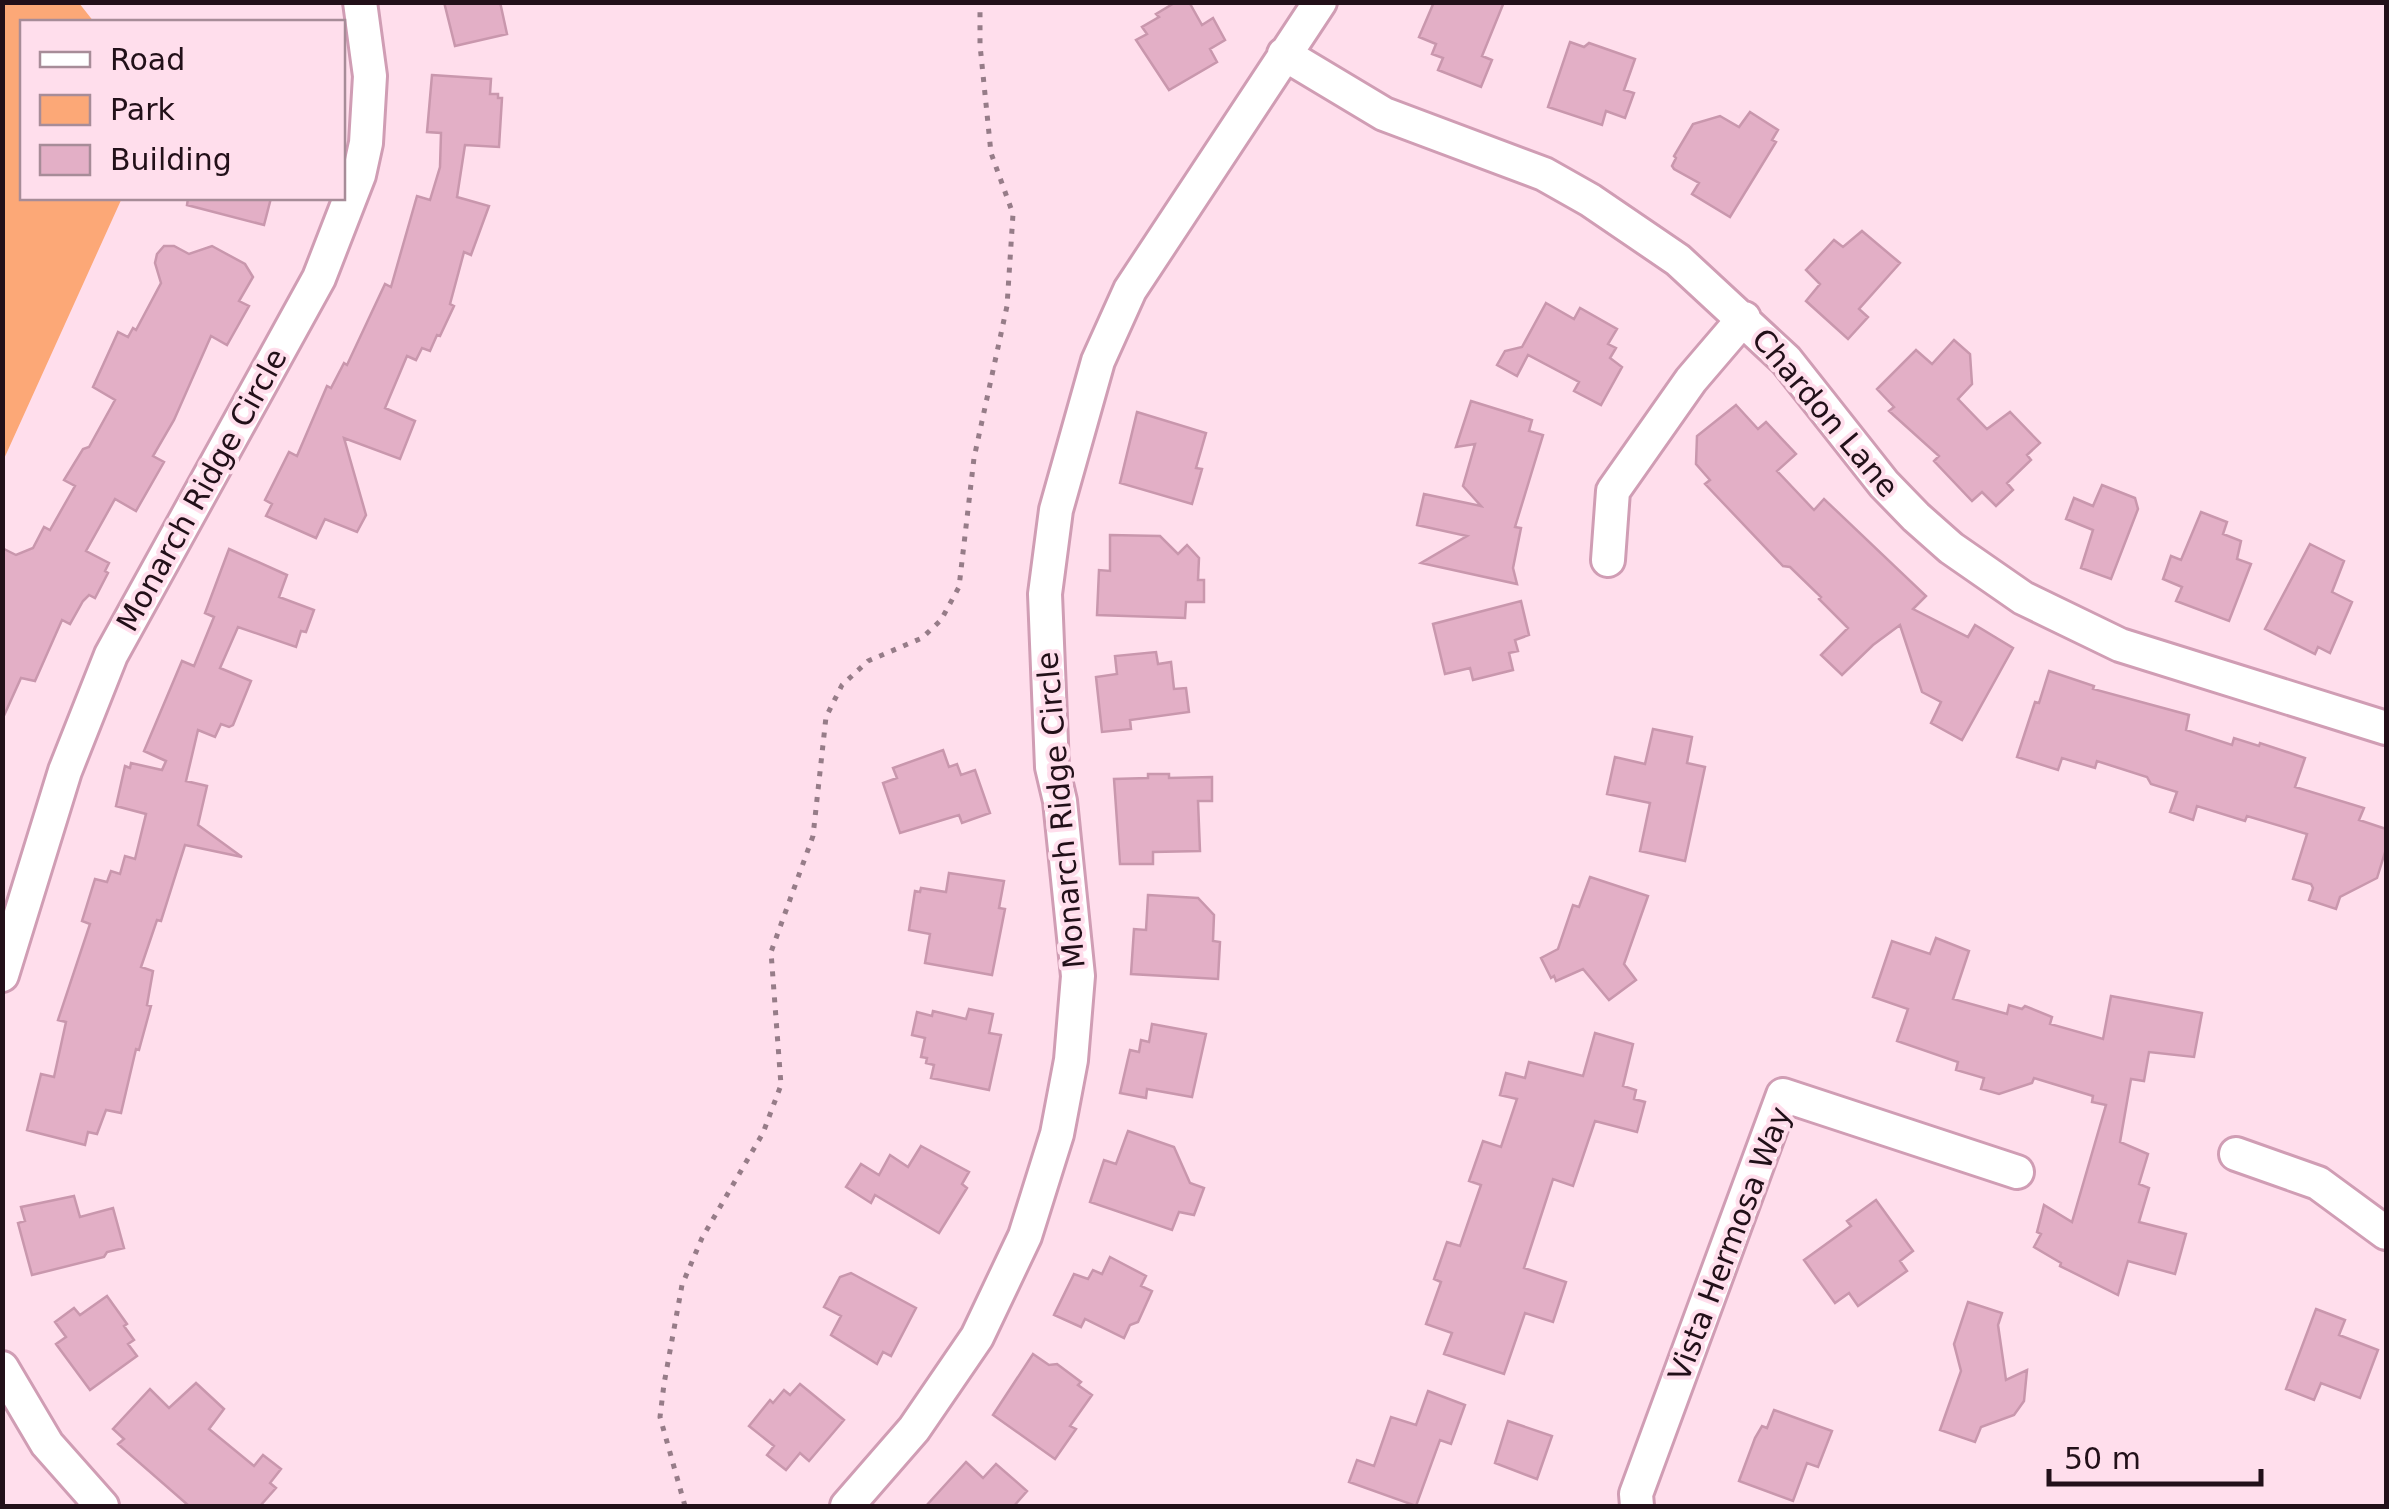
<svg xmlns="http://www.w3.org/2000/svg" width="2389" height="1509" font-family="'DejaVu Sans',sans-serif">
<rect width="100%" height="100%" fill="#ffdeec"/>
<path fill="#fca877" d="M3,2l76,1 15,19h-72v176h100l-119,263z"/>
<path fill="#e3afc6" stroke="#c997ad" stroke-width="2.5" d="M444,2h56l7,32 -52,12z
M1176,2h13l13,23 11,-7 12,22 -15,9 7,13 -48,28 -33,-50 11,-6 -5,-7 17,-10 -3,-3z
M1434,2h70l-22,54 10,4 -11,27 -43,-17 5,-12 -11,-4 4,-10 -17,-7z
M1570,42l14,5 5,-4 46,16 -11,31 10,3 -9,25 -19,-7 -4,14 -54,-18z
M432,75l59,4 -1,15h8v4h4l-3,49 -34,-2 -8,52 32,9 -18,49 -7,-3 -14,52 4,2 -14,30 -3,-1 -7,16 -8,-3 -6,12 -9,-4 -22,52 30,13 -15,38 -56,-21 22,77 -9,17 -32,-13 -9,19 -50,-22 6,-12 -7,-4 24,-48 8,4 30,-70 4,2 13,-25 3,2 38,-81 6,3 26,-91 13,4 10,-33 1,-34 -14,-1z
M1750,112l28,18 -6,10 4,2 -46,75 -38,-23 7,-11 -25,-14 -2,-3 4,-8 -2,-2 19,-32 27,-8 19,11z
M188,198h83l-7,27 -77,-20z
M1862,231l38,32 -41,46 9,8 -20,22 -42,-38 14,-17 -14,-14 28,-30 9,7z
M164,246h10l15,8 23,-8 33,18 8,13 -14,24 10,5 -22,39 -16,-9 -37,84 -21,36 11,6 -28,49 -21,-12 -29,52 23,12 -4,8 3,2 -13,25 -6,-3 -6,6 -13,23 -8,-4 -27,61 -14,-3 -19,42v-172l14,7 17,-7 11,-21 6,3 25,-44 -11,-6 19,-31 6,-2 26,-47 -22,-13 25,-55 10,5 5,-9 3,2 25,-47 -6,-20 2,-9z
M1546,303l28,16 6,-11 37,21 -9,15 8,4 -6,10 12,9 -21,38 -27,-14 5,-9 -51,-27 -11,21 -20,-11 8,-14 17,-4z
M1954,340l16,14 2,30 -14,15 29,30 23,-17 30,31 -13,12 4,5 -24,23 6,7 -17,16 -14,-14 -10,9 -38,-40 5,-5 -50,-45 5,-4 -17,-18 39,-39 16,14z
M1471,401l61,19 -3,11 14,4 -28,92 6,1 -8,40 4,16 -96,-21 46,-27 -50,-11 7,-31 57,12 -18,-20 12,-42 -19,3z
M1736,405l22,24 8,-7 30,32 -19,17 37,39 10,-11 102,97 -13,13 55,28 7,-12 38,23 -51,92 -31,-17 10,-21 -19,-10 -22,-67 -27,20 -31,30 -21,-20 27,-27 -29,-29 2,-2 -31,-30 -7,-1 -78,-82 5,-4 -14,-16 1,-28z
M1137,412l69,21 -10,35 6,1 -10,35 -72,-21z
M2102,485l33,13 3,11 -27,70 -30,-11 12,-38 -27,-11 8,-21 19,8z
M2201,512l26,10 -4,12 18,7 -4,18 14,5 -22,57 -53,-20 6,-14 -19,-8 8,-23 10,4z
M1110,535l50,1 18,18 9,-9 12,13 -1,22h6v22h-18l-1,16 -88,-3 2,-45 11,1z
M2310,544l34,17 -12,31 20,10 -22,51 -12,-6 -3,7 -50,-25z
M229,549l58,26 -8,22 35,13 -8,22 -5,-1 -5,16 -58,-20 -18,41 31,13 -18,44 -4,2 -8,-3 -6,13 -17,-7 -12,51 21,5 -9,39 44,32 -57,-12 -24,76 -4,-1 -16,47 12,4 -6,34 4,1 -12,44 -3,-1 -15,64 -15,-3 -9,24 -9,-2 -3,13 -47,-12 -11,-3 14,-56 13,3 12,-55 -8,-2 32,-96 -8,-3 13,-42 12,3 4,-11 9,3 5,-18 10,3 11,-45 -30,-8 9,-40 5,2 1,-5 31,7 4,-9 -22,-10 38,-90 12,5 20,-49 -9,-4z
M1521,601l8,34 -14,5 3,11 -9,2 4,17 -40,10 -3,-12 -25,6 -12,-50z
M1156,652l2,12 13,-2 3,27 12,-1 3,24 -59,8 1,9 -29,3 -6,-55 21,-3 -2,-18z
M2049,671l45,15 -1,3 96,26 -3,15 46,15 2,-7 25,8 1,-3 45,15 -10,29 69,21 -5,12 27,9v20l-9,29 -37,19 -4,12 -27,-9 4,-12 -2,-4 -18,-5 14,-45 -60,-18 -2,5 -48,-15 -4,14 -23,-8 7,-20 -26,-8 -4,-7 -50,-16 -2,7 -33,-10 -4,12 -41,-13 18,-55 4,1z
M1653,729l39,8 -5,26 18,4 -20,94 -45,-10 10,-48 -43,-9 8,-37 30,7z
M943,750l6,17 8,-3 4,11 14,-5 15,43 -28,10 -3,-8 -59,18 -17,-50 14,-5 -4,-10z
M1148,774h21v4l43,-1v24h-14l2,50 -47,1v12h-33l-6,-85 34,-1z
M949,873l55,8 -5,27 6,1 -13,66 -67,-12 5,-29 -21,-4 6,-39 5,1 1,-4 25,4z
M1590,877l58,19 -24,68 12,16 -27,20 -26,-31 -27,12 -2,-5 -3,2 -10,-20 17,-9 15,-44 6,2z
M1148,895l50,3 16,17 -1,26 7,1 -2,37 -87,-5 3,-45 12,1z
M1936,938l33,13 -16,48 54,15 2,-9 13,4 3,-3 27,11 -2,7 53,15 8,-43 91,17 -8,44 -45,-5 -5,29 -13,-2 -11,63 28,12 -9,30 10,4 -10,34 47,12 -11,40 -47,-13 -10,34 -58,-29 1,-3 -27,-16 7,-13 -4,-2 7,-27 28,17 34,-117 -14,-3 1,-6 -59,-18 -2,5 -33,11 -18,-5 3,-11 -28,-8 2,-8 -61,-21 11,-32 -35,-12 19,-56 38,13z
M969,1009l24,5 -4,19 12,2 -12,55 -58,-12 3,-13 -8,-2 1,-5 -6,-1 4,-19 -13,-3 5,-23 15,4 1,-5 33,8z
M1152,1024l54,10 -14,63 -45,-8 -1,9 -26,-5 10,-43 9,2 2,-12 8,2z
M1595,1033l38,11 -10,42 13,4 -2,9 11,3 -8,30 -42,-11 -22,65 -20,-7 -29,89 42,14 -13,40 -28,-9 -21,61 -60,-20 8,-21 -26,-9 15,-42 -7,-3 13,-37 13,4 21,-61 -12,-4 14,-40 18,6 16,-48 -17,-4 6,-22 19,5 4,-16 54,14z
M1128,1131l46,16 16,36 14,5 -10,27 -15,-3 -7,18 -82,-28 14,-42 12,4z
M921,1146l48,26 -7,12 5,4 -28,45 -64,-38 -4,8 -25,-16 15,-23 18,11 11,-20 18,12z
M74,1196l6,21 33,-9 11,40 -17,4 -3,5 -72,18 -14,-52 7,-2 -4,-14z
M1876,1200l37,51 -13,10 7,10 -49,35 -9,-13 -14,10 -31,-43 47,-34 -4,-5z
M1110,1257l36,19 -5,10 11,5 -14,31 -8,3 -6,13 -39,-19 -4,8 -27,-12 20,-41 14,5 5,-9 9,4z
M851,1273l65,35 -25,48 -8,-4 -6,12 -46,-29 10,-19 -17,-9 16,-30z
M107,1296l20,28 -3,2 10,14 -6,4 9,12 -47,34 -34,-46 10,-7 -11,-15 19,-14 6,7z
M1968,1302l34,11 -4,12 8,55 21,-10 -3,31 -10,14 -33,12 -6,15 -35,-12 21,-59 -7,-27z
M2316,1309l29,11 -6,15 39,15 -18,48 -39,-15 -7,17 -28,-11z
M1033,1354l16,11 8,-1 24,18 -3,3 14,10 -22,31 6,3 -21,30 -62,-44z
M196,1383l28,26 -15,20 45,37 9,-11 18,14 -11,14 6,5 -16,18h-71l-71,-62 6,-5 -11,-10 37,-40 19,19z
M800,1384l44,36 -35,41 -9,-8 -14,17 -19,-15 7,-9 -25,-20 21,-26 3,3 11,-13 6,5z
M1428,1391l37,14 -14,39 -11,-4 -24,66 -67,-24 8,-22 17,6 17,-49 25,8z
M1774,1410l58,21 -14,36 -11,-4 -14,38 -54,-20 16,-43 7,-12 5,2z
M1508,1421l44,15 -15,43 -42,-16z
M966,1462l17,16 13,-14 31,27 -13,15h-88z"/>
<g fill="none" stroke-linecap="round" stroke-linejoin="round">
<defs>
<path id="street" d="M1284,54l100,60 160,60 46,26 88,60 108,100 98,124 32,33 35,31 72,50 97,47 266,83
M1608,560l5,-69 78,-111 53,-62
M2,975l63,-204 46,-116 208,-377 40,-103 7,-32 4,-67 -10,-74
M2236,1154l82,29 68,50
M2,1368l45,76 55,62
M847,1506l67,-77 63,-92 48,-101 32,-102 14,-74 7,-84 -18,-175 -8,-34 -7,-173 11,-84 42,-149 32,-71 190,-288
M1637,1506l-1,-12 147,-399 234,77"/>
</defs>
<use href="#street" stroke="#d09db4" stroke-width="38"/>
<path stroke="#967c88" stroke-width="5" stroke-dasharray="5 8" stroke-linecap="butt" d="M685,1506l-25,-89 4,-33 18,-99 20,-47 61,-105 18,-48 -10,-133 42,-116 13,-119 16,-32 26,-24 54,-23 19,-18 18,-33 15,-129 33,-152 6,-92 -22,-61 -11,-108v-43"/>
<use href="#street" stroke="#fff" stroke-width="32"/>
</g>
<g text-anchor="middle" stroke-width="8" stroke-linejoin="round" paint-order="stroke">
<g font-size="30" fill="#221019" stroke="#ffdeec">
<text transform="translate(1825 413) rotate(50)" y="10">Chardon Lane</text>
<text transform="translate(202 490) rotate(-61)" y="10">Monarch Ridge Circle</text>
<text transform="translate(1061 810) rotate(-95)" y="10">Monarch Ridge Circle</text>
<text transform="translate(1730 1244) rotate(-69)" y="10">Vista Hermosa Way</text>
</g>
</g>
<rect width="2389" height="1509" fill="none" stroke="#221019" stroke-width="10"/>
<rect x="20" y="20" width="325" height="180" fill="#ffdeec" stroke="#a78c98" stroke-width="2.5"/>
<rect x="40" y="52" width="50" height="15" fill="#ffffff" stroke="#a78c98" stroke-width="2.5"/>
<text x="110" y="70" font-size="30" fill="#221019">Road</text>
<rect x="40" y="95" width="50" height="30" fill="#fca877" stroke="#a78c98" stroke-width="2.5"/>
<text x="110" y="120" font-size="30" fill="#221019">Park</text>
<rect x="40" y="145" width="50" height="30" fill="#e3afc6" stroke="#a78c98" stroke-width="2.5"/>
<text x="110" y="170" font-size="30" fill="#221019">Building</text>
<path d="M2049 1469v15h212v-15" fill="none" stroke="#221019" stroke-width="5"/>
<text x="2064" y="1469" font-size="30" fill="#221019" stroke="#ffdeec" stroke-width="8" paint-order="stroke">50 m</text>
</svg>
